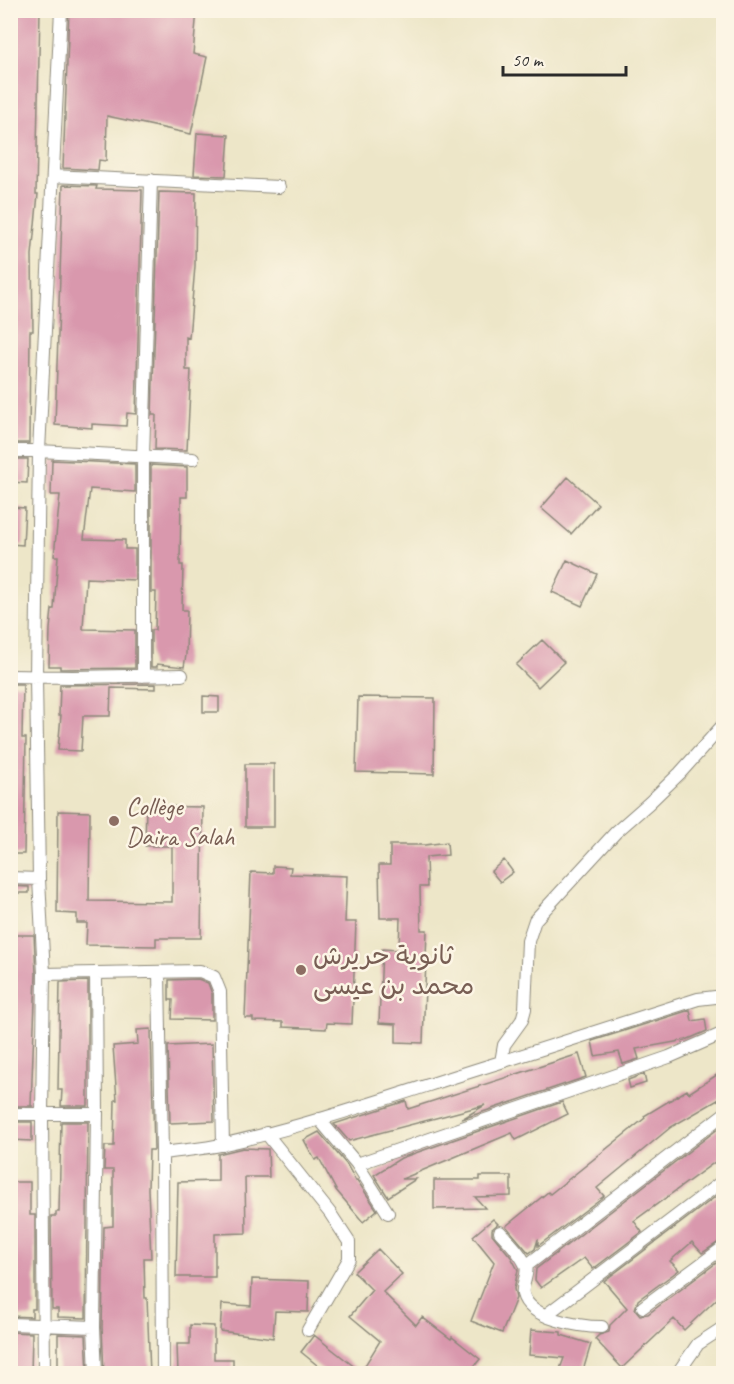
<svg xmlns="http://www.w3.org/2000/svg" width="734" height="1384" font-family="Caveat,'Playpen Sans Arabic',sans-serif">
<rect width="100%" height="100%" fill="#fcf5e5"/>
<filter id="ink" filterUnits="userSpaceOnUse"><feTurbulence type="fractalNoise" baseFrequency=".0167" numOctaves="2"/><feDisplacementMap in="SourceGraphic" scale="12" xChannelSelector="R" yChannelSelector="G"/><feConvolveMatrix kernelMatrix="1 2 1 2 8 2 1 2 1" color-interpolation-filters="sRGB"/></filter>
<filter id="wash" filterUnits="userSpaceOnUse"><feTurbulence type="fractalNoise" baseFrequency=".008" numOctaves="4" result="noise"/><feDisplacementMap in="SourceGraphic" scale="24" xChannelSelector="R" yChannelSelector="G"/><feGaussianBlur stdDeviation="1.35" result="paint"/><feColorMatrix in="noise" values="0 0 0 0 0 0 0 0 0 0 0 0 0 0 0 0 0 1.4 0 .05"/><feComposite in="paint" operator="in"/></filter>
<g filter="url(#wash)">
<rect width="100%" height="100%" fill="#ede6c8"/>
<g id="blocks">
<path fill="#d998ad" d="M11,10h29l-4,184h2l-6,61 1,76h-3l-1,112h-19z
M69,10h128l-4,44 14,3 -16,77 -84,-18 -1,45 -7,-1 -1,10 -35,-2z
M197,133l32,2 -3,41 -32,-1z
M63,185l34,1 -1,3 46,1 -6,224 -9,-1 -1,13 -34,-2v4l-37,-3z
M159,192l37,1 -1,73 -6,72 -3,-1v33h5l-4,80 -32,-1 1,-34h-4z
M10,459h18l-1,24 -17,-1z
M52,460l83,4v28l-45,-3 -6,50 41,1v9h10v31l-49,-2 -3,51 52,1v38l-75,1v-3h-11l1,-37 2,-20h2l4,-53h-4l6,-61h-9z
M151,465l36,2v30h-6l-1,68h3l-1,45h5l-1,45 -2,12 -27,-3v3h-6v-37h4l1,-38h-5z
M568,477l30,27 -27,30 -30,-26z
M10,507l15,1 -2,37 -13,-1z
M567,560l30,14 -15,32 -30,-14z
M542,640l22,22 -26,25 -22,-22z
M10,684h13l-1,54h4l-2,116h-14z
M156,684v5l-45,-1 -1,28h-27l-2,35 -23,-1 3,-35h-2l1,-30z
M203,696l16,1v15h-16z
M358,697l77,1 -1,76 -78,-2z
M245,764h29v63h-29z
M146,806l57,1 -2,131h-45v8l-70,-1 1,-22h-10v-9l-20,-1 1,-102 32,1 -1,89 83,1v-56h-27z
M447,842l1,13 -22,2 1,30h-7l1,43h6l-4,113 -27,-1v-18l-17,-1 3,-74 17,1 1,-32h-20l-1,-53h11v-20h35z
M504,860l9,12 -13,10 -9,-11z
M273,866l18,1 -1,7 57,2 -2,46h11l-4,102 -25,-1 -1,6 -43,-2v-5l-30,-1v-3h-8l6,-146 22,1z
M10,886l19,1v6h-19z
M10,935h24l2,39 -5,132h2h-23z
M198,979l10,4 4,11v26l-40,-1 1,-19h-4v-20z
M88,981v125h-27l1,-16h-4l2,-108z
M690,1010l2,11 13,-2 2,12 -21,9 -50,9 3,10 -16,5 -4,-12 -24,4 -3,-15z
M151,1029l3,121h-5l-1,39 3,69h-7l1,40h2l3,76h-46l-2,-47 2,-100 9,-1v-56h-9l1,-24h9l1,-46h2l-4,-54 25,-2 -1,-14z
M212,1044l2,77 -44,2 -2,-77z
M579,1054l7,23 -124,42 23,-14 -136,36 -15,-17 72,-23 2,8z
M723,1071v26l-52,30 -74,61 7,8 -66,50v-7l-3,10 -6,4 -23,-27 42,-34 2,2 95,-76 -1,-2 43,-26 2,3z
M644,1074l2,9 -16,5 -2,-8z
M562,1102l6,12 -52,26 -4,-7 -110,46h14l-28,18 -14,-22 27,-17z
M10,1122h22v19l-22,-1z
M61,1122h27l-2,196 -28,-1v-8h-6l-1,-93h5v-4h3z
M723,1125v31l-89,65 8,11 -49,37 -9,-11 -43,30 -6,-8 1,-11z
M319,1132l28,33 9,16 1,-1 20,30 -14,12 -27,-32 -17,-32 -4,2 -11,-20z
M243,1148l25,1 1,28h-24l1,56 -31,1v43h-39l2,-95 40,-1v-27z
M480,1176h31v20l-36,1 10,11 -51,1v-29h46z
M10,1182h20v33h5v94h-3v8l-22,-1z
M723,1191v48l-21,14 -10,-11 -22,19 9,9 -41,30 -3,9 5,6 8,-1 75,-56v35l-39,37 -10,-11 -52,49 -27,-29 4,-4 10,-3 1,-7 17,-17 -23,-27z
M493,1219l5,5 -6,5v5l19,23 7,13 -4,19 2,9 -14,35 -31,-12 23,-59 -21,-26z
M378,1249l24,25 -19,18 33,33 6,-8 29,22 1,-2 28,22 -12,15h-140l-27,-22 13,-17 47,37 19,-31 -30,-25 22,-26 -18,-18z
M252,1279l57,2 -1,31 -33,-1 -2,27 -53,-7 2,-27 29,2z
M190,1325l24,1v33h19v15h-55l-1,-30h13z
M531,1330l30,2v3l30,9 -9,30 -22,-5 4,-11 -35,-3z
M10,1332l22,1 -1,41h-21z
M58,1334l28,1 2,39h-30z"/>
</g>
</g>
<g filter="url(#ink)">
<use href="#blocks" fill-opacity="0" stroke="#8c887a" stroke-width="1.5"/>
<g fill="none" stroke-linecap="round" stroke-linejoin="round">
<defs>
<path id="minor" d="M53,176l226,11
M10,451h29l154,8
M10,676l63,1 109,-2
M143,676v-219l8,-277
M10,878l29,1
M159,972l3,181 1,221
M96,973l1,141 -3,213 2,47
M44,974l156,-3 14,6 6,15 3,153
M501,1062l197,-63 26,-3
M10,1114h87
M319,1119l38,45 31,49
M266,1133l64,80 19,29v17l-41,71
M162,1153c21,-3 43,-4 63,-9 94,-21 185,-54 276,-82l3,-17 18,-25 3,-11 3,-68 7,-21 81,-88 33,-29 31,-30 44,-49
M357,1164l312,-107 55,-24
M500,1232c9,10 21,21 26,34 3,9 -5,18 -3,28 6,25 58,33 79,33
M526,1266l198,-152
M643,1307l81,-60
M546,1315l178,-135
M10,1324l84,3
M44,1374l-2,-260 2,-140 -5,-95 -3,-202 3,-226 22,-441
M677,1374l21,-30 26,-17"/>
</defs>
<use href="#minor" stroke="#8c887a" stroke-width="14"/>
<use href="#minor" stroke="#fff" stroke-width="12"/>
</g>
</g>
<g fill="#8d6e63" stroke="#fcf5e5" stroke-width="2">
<circle cx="114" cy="821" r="6"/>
<circle cx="301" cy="970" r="6"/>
</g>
<g text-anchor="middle" stroke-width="5" stroke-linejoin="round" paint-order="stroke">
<g font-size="26" fill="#785e54" stroke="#fcf5e5" text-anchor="start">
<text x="126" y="815">Collège<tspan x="126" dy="30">Daira Salah</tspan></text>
<text x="313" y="964">ثانوية حريرش<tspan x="313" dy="30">محمد بن عيسى</tspan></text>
</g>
</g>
<rect width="734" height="1384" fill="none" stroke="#fcf5e5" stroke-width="36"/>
<path d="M503 66v9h123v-9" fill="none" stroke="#2b2b2b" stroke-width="3"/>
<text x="512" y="66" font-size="18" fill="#2b2b2b" stroke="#fcf5e5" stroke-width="4.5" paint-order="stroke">50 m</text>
</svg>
